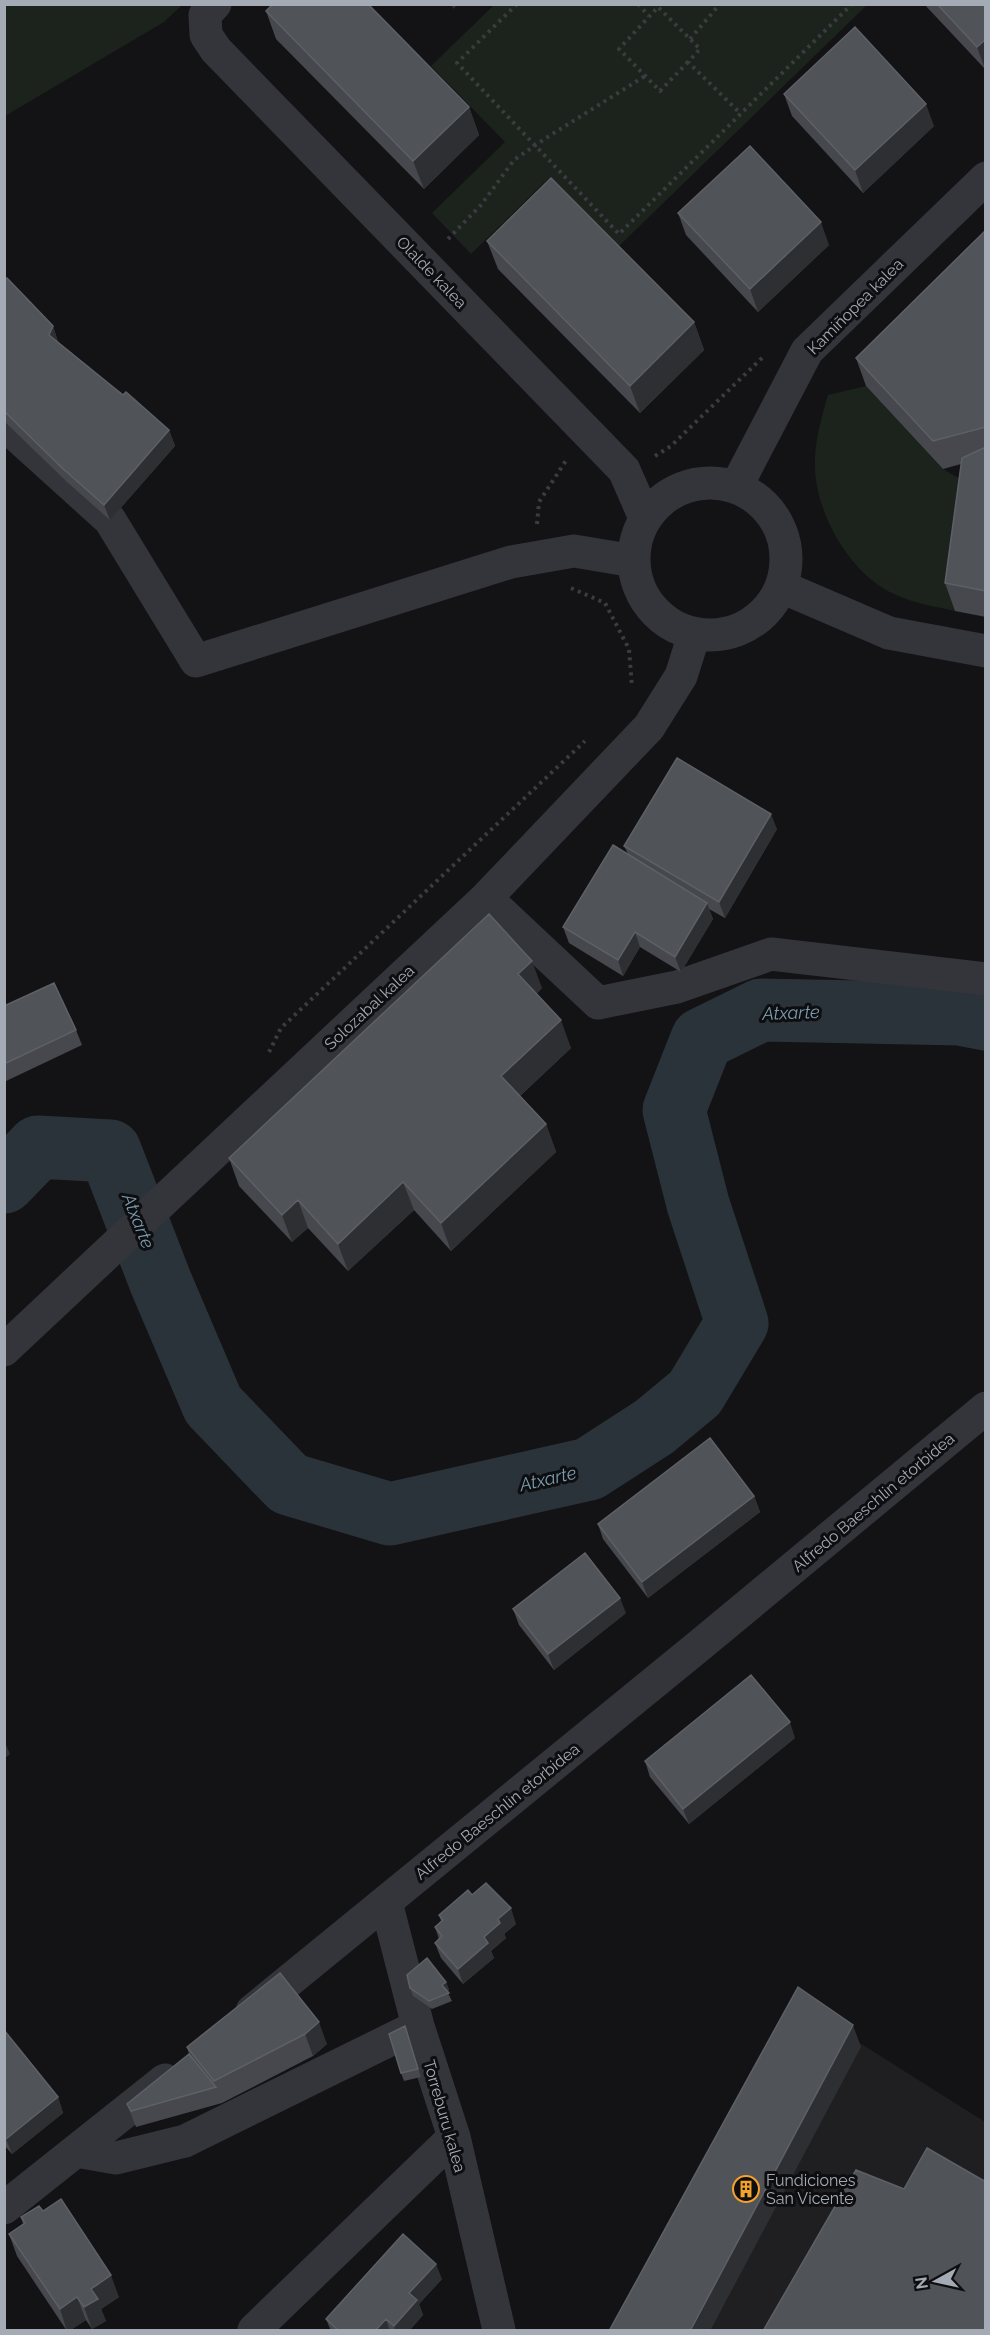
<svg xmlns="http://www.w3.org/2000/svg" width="990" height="2335" font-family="Raleway,sans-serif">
<rect width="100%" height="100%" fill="#131315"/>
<path fill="#1f1f22" d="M806,2009l179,113v208h-356z"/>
<path fill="#1b231c" d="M4,5l1,-1 177,1 -18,17 -159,94z
M494,5h373l-251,244 -68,-70 -77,75 -39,-41 73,-71 -74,-76z
M866,386l77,83 29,17 -17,125c-18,-4 -37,-7 -54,-14 -50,-18 -89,-87 -86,-139 1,-22 7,-42 13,-63z"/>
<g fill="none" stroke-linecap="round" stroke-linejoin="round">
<path stroke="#293339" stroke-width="63" d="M4,1182l34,-35 72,4 51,132 52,122 76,79 101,30 199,-45 65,-42 41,-34 42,-70 -39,-119 -24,-94 28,-71 59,-29 199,4 26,5"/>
<path stroke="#3a3c41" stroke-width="4" stroke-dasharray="3 4.5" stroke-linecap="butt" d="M517,4l-60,59 162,171 233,-230
M638,4l11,12
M690,39l30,-35
M688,62l-28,29 -41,-42 39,-42 42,42 -12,13 53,52
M448,239l33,-34 33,-45 32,-22 99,-62
M655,456l16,-10 93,-90
M537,524l2,-22 28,-43
M571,588l34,15 24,46 3,38
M269,1052l12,-24 304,-287"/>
<path stroke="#34353a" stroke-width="33" d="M215,4l-10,11 1,20 10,15 408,420 21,48
M4,424l106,96 86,141 315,-99 63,-11 60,10
M634 559a76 76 0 1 1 152 0a76 76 0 1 1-152 0Z
M736,487l71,-136 179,-173
M782,587l107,46 97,18
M486,898l112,105 79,-16 94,-33 215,25
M4,1350l482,-452 163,-171 32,-51 13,-41
M386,1902l32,124 36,111 45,193
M76,2151l40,7 69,-17 233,-115
M254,2330l200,-193"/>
<path stroke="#34353a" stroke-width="33" d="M252,2011l448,-366 286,-237
M4,2208l161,-128"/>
</g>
<path fill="#46484d" d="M924,4h62l-1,65z
M266,11l203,96 10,28 -55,54 -148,-150z
M784,94l150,32 -71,67 -71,-77z
M678,213l151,32 -71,67 -72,-77z
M986,230v387l-31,-6 -10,-28 16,-119 -18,5 -77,-83 -10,-28z
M487,241l207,81 10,28 -64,63 -142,-144z
M4,280l49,46 5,16 65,53 46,35 6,16 -65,74 -43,-38 -63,-61z
M777,829l-52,89 -16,-9 4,10 -32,53 -41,-25 -17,29 -54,-33 -6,-16 65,-73 -4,-8z
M542,988l-6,6 35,54 -51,48 26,28 10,28 -105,99 -37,-41 -66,61 -40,-43 -16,14 -53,-56 -10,-28z
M4,1006l72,24 6,15 -78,37z
M754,1496l6,16 -112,86 -45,-59 -5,-15z
M513,1609l113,4 -72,57 -35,-45z
M795,1738l-106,86 -39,-47 -5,-16z
M472,1895l44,29 -12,10 2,4 -15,13 3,7 -31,26 -22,-26 -6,-15 4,-4 -4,-12 6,-6 -2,-6z
M280,1973l47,71 -14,12 -91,47 -86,24 -9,-23 62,-50 -2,-7z
M446,1982l3,8 -2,1 5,10 -20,8 -19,-13 -3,-8z
M405,2026l16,51 -17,4 -3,-8z
M4,2030l54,67 5,16 -51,41 -8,-9z
M43,2211l76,86 -18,12 5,12 -14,8 -6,-9 -17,11h-2l-50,-75 -8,-22 14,-10 -2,-7z
M442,2279l-23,25 4,11 -14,16h-78l-5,-12z"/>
<path fill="#2d2f32" d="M452,4h6l-5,5z
M986,39v30h-1l-8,-22z
M926,104l8,22 -71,67 -8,-23z
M469,107l10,28 -55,54 -11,-28z
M821,222l8,23 -71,67 -8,-23z
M694,322l10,28 -64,63 -10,-27z
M53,326l5,16 -3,9 -6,-16z
M169,430l6,16 -65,74 -6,-15z
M771,814l6,15 -52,89 -6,-16z
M707,903l6,16 -32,53 -6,-15z
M635,932l5,15 -17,29 -5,-16z
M532,961l10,27 -14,14 -10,-28z
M561,1020l10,28 -60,56 -10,-28z
M546,1124l10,28 -105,99 -10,-28z
M403,1182l11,28 -66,61 -10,-27z
M298,1200l10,28 -16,14 -10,-27z
M754,1496l6,16 -112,86 -6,-16z
M620,1598l6,15 -72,57 -6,-16z
M790,1722l5,16 -106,86 -6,-15z
M4,1740l6,14 -6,5z
M511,1908l5,16 -12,10 2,4 -15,13 3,7 -31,26 -5,-15 40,-50z
M446,1982l3,8 -5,3 -2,-8z
M319,2022l8,22 -14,12 -8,-22z
M853,2025l8,22 -151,284h-20z
M58,2097l5,16 -51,41 -6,-15z
M436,2264l6,15 -23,25 4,11 -14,16h-14l-1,-5 15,-33z
M111,2275l8,22 -18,12 5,12 -14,8 -8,-22 7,-18z
M77,2297l9,23 -17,11h-2l-7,-22z
M386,2319l4,12h-15z"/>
<path fill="#505358" stroke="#5d6167" stroke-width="1.5" d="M273,4h95l101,103 -56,54 -147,-150z
M937,4h49v35l-9,8z
M855,27l71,77 -71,66 -71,-76z
M750,146l71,76 -71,67 -72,-76z
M551,178l143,144 -64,64 -143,-145z
M986,230v197l-53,14 -77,-83z
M7,278l46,48 -4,9 74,60 3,-3 43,38 -65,75 -43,-38 -57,-56v-131z
M986,447v144l-41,-8 17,-125z
M677,758l94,56 -52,88 -95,-56z
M613,845l94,58 -32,54 -40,-25 -17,28 -55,-33z
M489,914l43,47 -14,13 43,46 -60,56 45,48 -105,99 -38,-41 -65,62 -40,-44 -16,15 -53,-57z
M54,983l22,47 -72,34v-58z
M710,1438l44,58 -112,86 -44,-58z
M585,1553l35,45 -72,56 -35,-45z
M751,1675l39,47 -107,87 -38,-48z
M486,1883l25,25 -13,11 2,4 -16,14 4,6 -30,26 -23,-26 7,-7 -7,-9 8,-7 -4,-5 29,-25 4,5z
M427,1958l19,24 -4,3 7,8 -20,8 -19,-13 -3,-13z
M280,1973l39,49 -14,12 -91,47 -27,-34z
M798,1987l55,38 -163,306h-81z
M405,2026l13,43 -17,4 -12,-39z
M4,2030l54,67 -52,42 -2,-3z
M189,2054l27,33 -85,24 -4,-7z
M927,2148l59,34v149h-223l93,-161 48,19z
M61,2199l50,76 -20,14 7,10 -14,8 -7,-10 -17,12 -51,-75 16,-11 -4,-6 18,-11 4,5z
M403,2234l33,30 -27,29 8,7 -23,26 -8,-7 -11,12h-36l-13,-12z"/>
<defs>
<symbol id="building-ring" viewBox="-11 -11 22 22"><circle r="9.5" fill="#0e0e10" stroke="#f5a22b" stroke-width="1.5"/><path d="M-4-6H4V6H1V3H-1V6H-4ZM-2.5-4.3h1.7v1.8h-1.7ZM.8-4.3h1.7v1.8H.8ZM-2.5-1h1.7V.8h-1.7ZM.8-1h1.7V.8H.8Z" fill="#f5a22b"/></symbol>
</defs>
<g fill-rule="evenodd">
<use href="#building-ring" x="731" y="2174" width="30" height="30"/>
</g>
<g text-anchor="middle" stroke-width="6" stroke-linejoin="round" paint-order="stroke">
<g font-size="16" fill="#a4abb5" stroke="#0e0e10">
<text transform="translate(432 272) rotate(46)" y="6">Olalde kalea</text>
<text transform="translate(855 306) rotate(-45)" y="6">Kamiñopea kalea</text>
<text transform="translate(369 1007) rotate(-43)" y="6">Solozabal kalea</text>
<text transform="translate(873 1502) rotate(-40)" y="6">Alfredo Baeschlin etorbidea</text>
<text transform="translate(497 1811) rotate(-39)" y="6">Alfredo Baeschlin etorbidea</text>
<text transform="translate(445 2116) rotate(74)" y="6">Torreburu kalea</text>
</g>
<g font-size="16" fill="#a4abb5" stroke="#0e0e10" text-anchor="start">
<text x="766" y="2186">Fundiciones<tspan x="766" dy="18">San Vicente</tspan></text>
</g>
<g font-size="18" font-style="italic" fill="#7a9cb1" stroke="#0e0e10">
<text transform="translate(791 1013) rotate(-2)" y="6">Atxarte</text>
<text transform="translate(138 1221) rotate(68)" y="6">Atxarte</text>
<text transform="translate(548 1479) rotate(-13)" y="6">Atxarte</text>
</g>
</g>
<rect width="990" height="2335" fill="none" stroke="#a4abb5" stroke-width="12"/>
<g transform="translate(936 2281) rotate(262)" stroke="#0e0e10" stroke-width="4.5" paint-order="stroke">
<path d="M0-4.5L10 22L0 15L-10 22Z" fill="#a4abb5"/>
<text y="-9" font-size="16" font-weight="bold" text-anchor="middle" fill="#a4abb5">N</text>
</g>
</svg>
